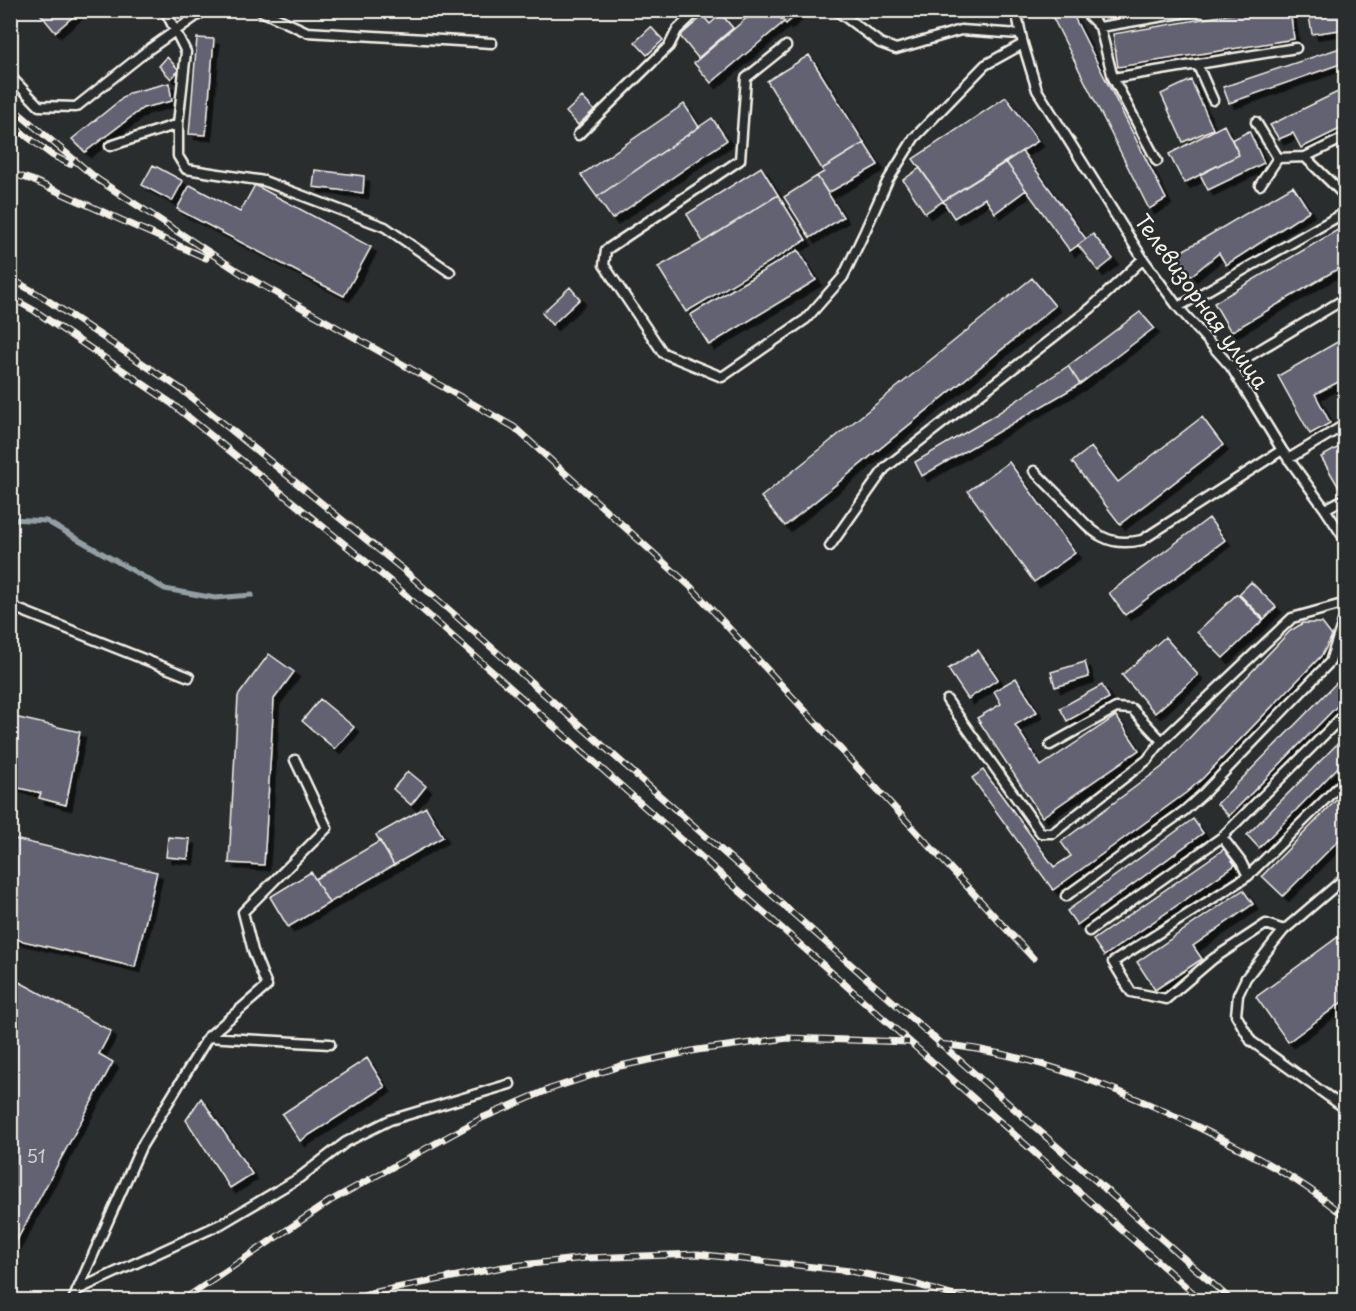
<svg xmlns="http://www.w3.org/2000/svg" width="1356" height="1311" font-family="'Playpen Sans',sans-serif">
<defs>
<filter id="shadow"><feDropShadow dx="5.5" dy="5.5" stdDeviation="0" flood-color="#0009"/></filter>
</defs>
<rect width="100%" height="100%" fill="#2a2d2e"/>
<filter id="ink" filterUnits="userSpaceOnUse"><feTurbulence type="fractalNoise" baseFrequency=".0167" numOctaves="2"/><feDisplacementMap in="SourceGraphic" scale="12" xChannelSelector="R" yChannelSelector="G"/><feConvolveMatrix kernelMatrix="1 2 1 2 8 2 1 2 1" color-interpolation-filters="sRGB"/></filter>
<g filter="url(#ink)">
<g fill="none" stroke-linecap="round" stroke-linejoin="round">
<path stroke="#939fa4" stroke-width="5" d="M10,519l36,2 119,68 50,9 37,-3"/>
</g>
<path fill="#646273" stroke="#f4f1e8" stroke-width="1.5" filter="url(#shadow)" d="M37,10h44l-26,22z
M756,10h17l11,12 -73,61 -17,-20z
M773,10h29l-16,14z
M1256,10h34l4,29 -176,28 -5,-33z
M1308,10h38v19l-34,5z
M1071,11l95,188 -17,10 -96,-191z
M721,14l12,14 -35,30 -18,-22 23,-20 7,8z
M651,27l12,13 -16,15 -12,-13z
M197,38l17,1 -8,96 -17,-1z
M1346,46v16l-117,41 -6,-16z
M809,55l55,88 -42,26 -55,-88z
M167,57l12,13 -8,9 -12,-13z
M1191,80l22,49 -30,13 -22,-48z
M169,83l3,18 -29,7 -58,44 -13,-13 57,-46z
M1346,88v38l-45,22 -8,-15 -14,6 -9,-14z
M582,97l12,13 -16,15 -12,-13z
M1006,97l32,44 -95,60 -30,-42z
M684,104l15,23 -102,70 -16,-22z
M712,118l15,22 -115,79 -15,-22z
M1224,125l15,30 -55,28 -15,-29z
M1249,131l15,32 -56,27 -8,-16 39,-19 -7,-15z
M864,143l14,22 -50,28 -11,-17 7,-4 -2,-3z
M1022,151l64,88 -16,12 -64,-89z
M1006,162l20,28 -31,23 -10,-15 -31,20 -11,-17z
M153,165l30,16 -11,20 -30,-16z
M761,167l17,28 -75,47 -16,-28z
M920,168l23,33 -18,12 -22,-33z
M315,170l49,6 -1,17 -50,-6z
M817,176l26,41 -33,21 -26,-41z
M190,185l50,27 15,-27 116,62 -27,49 -167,-87z
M1293,186l16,25 -83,54 -7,-12 -28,23 -14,-22z
M778,195l28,45 -120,72 -28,-45 45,-25z
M1346,225v39l-115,68 -17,-29z
M1093,234l20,25 -15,12 -20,-26z
M798,250l18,30 -107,65 -19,-30z
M1032,278l23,28 -270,220 -24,-29z
M570,287l10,12 -28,26 -10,-12z
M1140,312l14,16 -74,56 -12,-18z
M1346,337v41l-31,16 15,29 -20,11 -32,-58z
M1068,366l12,18 -158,92 -7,-14 80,-47z
M1202,417l21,28 -103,79 -48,-62 19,-15 27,35z
M1346,443v39l-8,4 -17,-29z
M1009,462l66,91 -41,29 -66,-91z
M1209,518l16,22 -100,75 -16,-22z
M1251,582l25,25 -12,12 -25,-25z
M1237,594l26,26 -40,38 -26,-26z
M1303,623h19l10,13 -10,19 -119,123 -16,14 -134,98 -81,-112 11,-8 71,97 17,-11 -10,-14 101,-75 128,-136z
M1165,637l33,38 -43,38 -33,-38z
M978,650l20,29 -30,20 -20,-30z
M269,654l25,18 -20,27 -10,166 -35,-2 9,-167z
M1085,662l4,15 -34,10 -4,-15z
M1346,673v24l-117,119 -12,-12z
M1016,678l21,34 -22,13 26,41 75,-50 23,34 -97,67 -65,-99 24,-14 -7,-13z
M1102,685l7,13 -42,23 -7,-13z
M320,699l34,28 -19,22 -33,-28z
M10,716l70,16 -14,73 -27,-7 2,-5 -31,-7z
M1346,735v24l-87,89 -12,-13z
M408,771l18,15 -15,19 -18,-16z
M1346,790v43l-63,63 -21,-20z
M426,807l17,30 -49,28 -18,-30z
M1193,819l10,14 -126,92 -10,-14z
M168,837l22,2 -2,20 -22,-2z
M10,838l147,34 -22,95 -125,-29z
M380,841l14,24 -65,38 -14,-24z
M1224,849l11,16 -131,91 -11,-16z
M311,872l18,31 -41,24 -18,-30z
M1243,890l10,14 -60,42 9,13 -47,31 -18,-28z
M1346,931v68l-58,43 -32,-45z
M10,977l101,54 -12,23 14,8 -103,191z
M367,1058l18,29 -85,54 -18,-27z
M201,1098l51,76 -22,14 -44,-68z"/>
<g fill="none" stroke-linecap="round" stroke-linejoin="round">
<defs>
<path id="service" d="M259,10l48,22 185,11
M836,10l44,33 16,6 65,-19 59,4
M1016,10l7,34 14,46 106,169 35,48 53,60 51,83 43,59 21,32
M1083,10l17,17 100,-17
M1100,27l13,51 183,-30
M786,46l-40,32 -6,82 -134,90 -2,15 59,88 59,24 84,-58 37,-42 22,-46 22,-49 27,-44 71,-73 38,-21
M1198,66l15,34
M10,76l29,30 37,1 72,-57 57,-40
M1113,78l44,83
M1256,122l22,36
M178,124v32l8,13 78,12 121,46 65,45
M578,135l91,-89 8,-16 21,-20
M1346,137l-41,20 41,40
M110,146l68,-22 8,-72 -21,-42
M1260,185l18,-27 27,-1
M1178,307l168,-95
M1231,367l115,-69
M1288,459l53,-32 5,-6
M1034,471c11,11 22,22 33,33 23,25 37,45 75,36l140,-90
M1325,509l21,-11
M830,546l55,-78 206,-160 52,-49
M10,606l179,71
M947,700l94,133h12l94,-73 15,-19 130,-123 54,-15
M1050,745l66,-37 16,1 30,32
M1222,837l19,25 7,14
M1346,877l-62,53 -9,11 -29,37 -8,17 -2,20 15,26 95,68
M1066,896l118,-85 19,-17 127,-132 16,-50
M1089,931l133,-94 124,-124
M1113,962l135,-86 98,-97
M1113,962l18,30 35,7 47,-40 53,-35 18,6
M208,1037l122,7
M77,1290l144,-66 78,-46 47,-36 44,-22 120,-36
M73,1300l68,-153 67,-110 59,-51 -14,-35 -10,-39 84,-84 -32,-68"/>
</defs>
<use href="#service" stroke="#f4f1e8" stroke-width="13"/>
<use href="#service" stroke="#2a2d2e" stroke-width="8"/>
<defs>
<path id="rail" d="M10,106l87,73 147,96 270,152 177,160 342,371
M10,124l42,31 18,9
M10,173l22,7 174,78
M10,278l31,18 140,93 224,182 826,729
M10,297l25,14 136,92 220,179 810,718
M939,1044c94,9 184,46 267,87 34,17 68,35 100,56 14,9 26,20 40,30
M183,1300l147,-99 152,-83 68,-29 70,-23 77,-16 91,-12 121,4
M350,1300l26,-8 127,-25 83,-9 111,-4 153,17 65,13 52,16"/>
</defs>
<use href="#rail" stroke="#f4f1e8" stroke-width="7"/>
<use href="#rail" stroke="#2a2d2e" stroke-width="4.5" stroke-dasharray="14" stroke-linecap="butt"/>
</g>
</g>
<g text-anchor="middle" stroke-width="5" stroke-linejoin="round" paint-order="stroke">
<g font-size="18" fill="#d0cdcb">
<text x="36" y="1163">51</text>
</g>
<g font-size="21" fill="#f4f1e8" stroke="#2a2d2e">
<text transform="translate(1201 302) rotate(54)" y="7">Телевизорная улица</text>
</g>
</g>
<rect width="1356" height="1311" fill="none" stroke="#2a2d2e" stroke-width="36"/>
<rect x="18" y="18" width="1320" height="1275" fill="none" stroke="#f4f1e8" stroke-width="2" filter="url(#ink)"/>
</svg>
